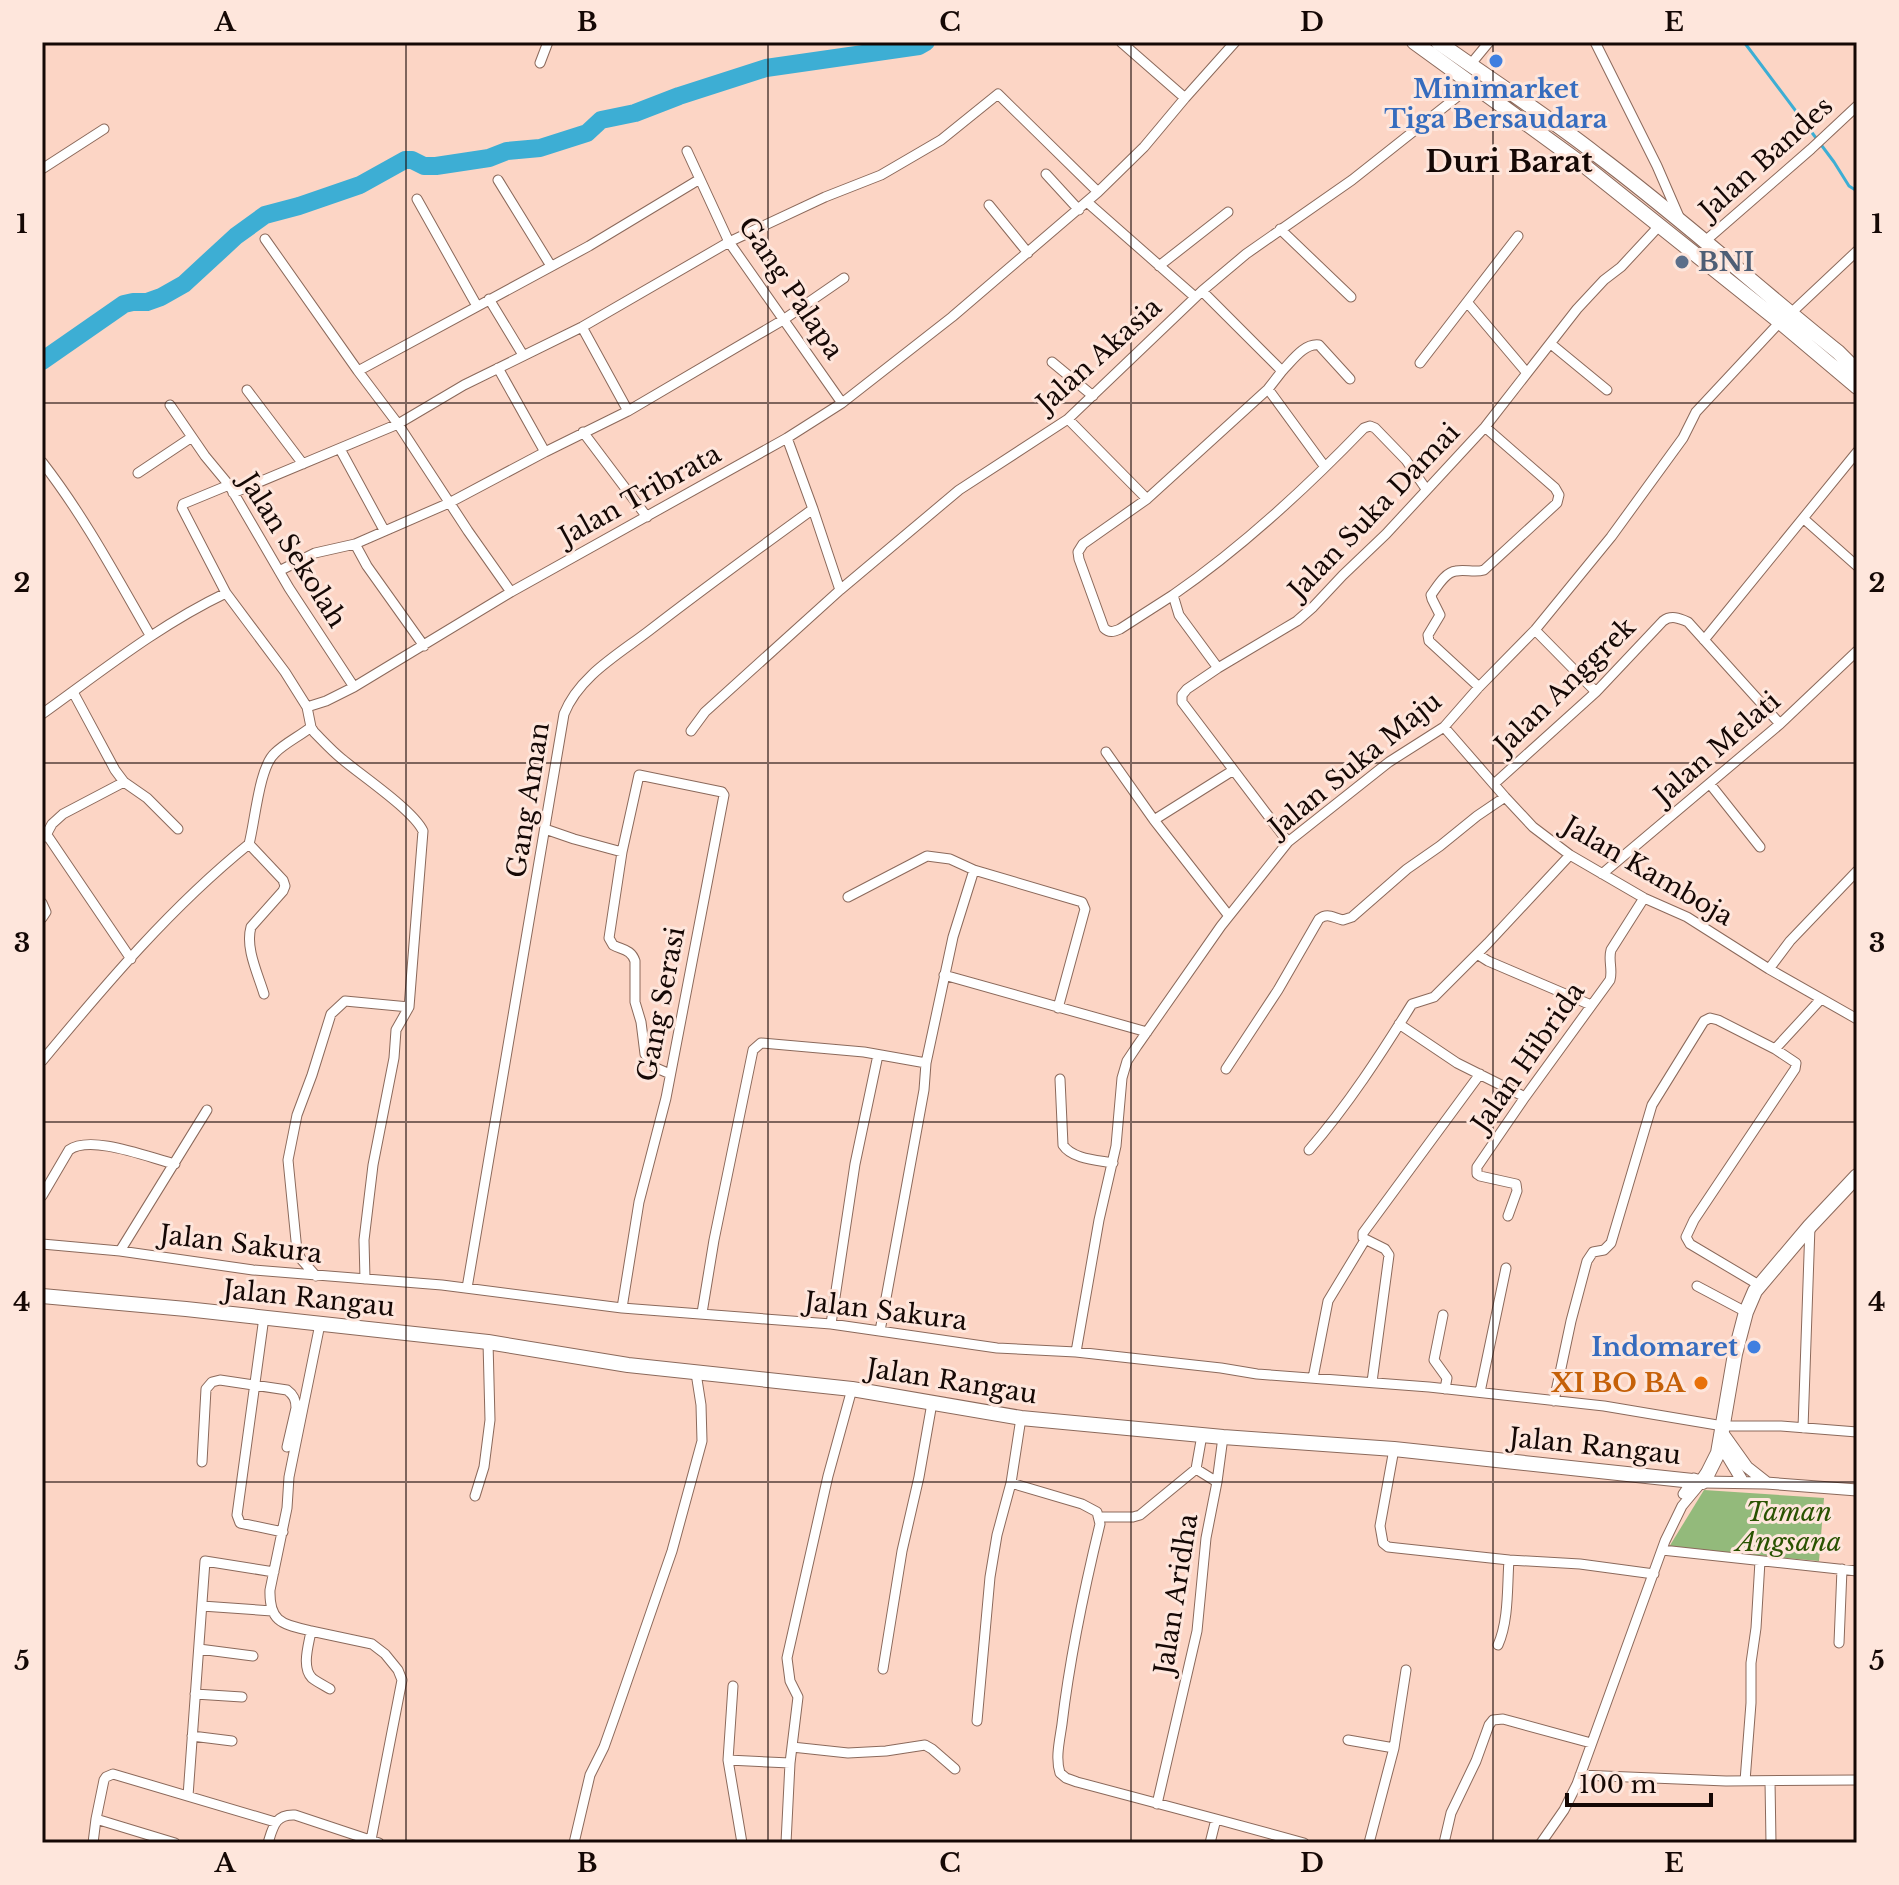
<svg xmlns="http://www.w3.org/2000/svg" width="1899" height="1885" font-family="'Libre Baskerville',serif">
<rect width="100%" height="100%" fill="#fcd5c5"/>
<path fill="#93ba7b" d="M1704,1490l120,8 -5,63 -150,-14z"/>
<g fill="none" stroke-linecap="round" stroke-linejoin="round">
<path stroke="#3daed4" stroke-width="3" d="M1744,42l90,120 15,24 8,5"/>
<path stroke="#3daed4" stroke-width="18" d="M42,361l82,-57 9,-2h14l14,-5 23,-13 52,-48 29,-21 34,-9 61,-21 45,-25h7l12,6h12l53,-8 18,-7 33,-3 47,-15 14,-13 34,-7 44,-17 87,-28 153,-22 7,-4"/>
<defs>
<path id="minor" d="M1121,42l64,56
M1595,42l62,124 23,53
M540,63l8,-21
M1470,65l19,-23
M687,151l42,91 113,161
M42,169l62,-40
M1046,174l33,36
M498,180l53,86
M417,199l60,107
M1087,202l108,95
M989,205l39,48
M1280,229l71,68
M1518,236l-51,66 60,71
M265,239l93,132 40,53 70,107 43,61
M1704,242l107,-93 46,-43
M1159,266l69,-54
M489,299l34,56
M1790,314l67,-63
M582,327l46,84
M1551,344l56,46
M1052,362l41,34
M1420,363l47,-61
M498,368l47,84
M358,371l231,-125 111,-67
M1282,371c10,-10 22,-28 37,-26l31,34
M1268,389l57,78
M247,390l56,74
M170,405l35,51 24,29 60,103 65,99
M1068,419l79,80
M583,432l64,85
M340,449l44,81
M42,462c42,54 74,114 108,173
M138,473l54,-36
M233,493l165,-69 66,-39 118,-58 147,-85 96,-45 56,-22 60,-35 57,-46 100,98
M813,509l27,81
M1804,519l53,47
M279,571l36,-18 40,-9
M226,593l-44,-85 1,-4 46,-19
M1173,595l-53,34c-7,3 -11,4 -16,-1l-25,-69 -1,-7 5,-8 64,-45 121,-110 14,-18 -80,-80
M1535,630l61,62
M1704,640l153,-188
M424,646l-57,-80 -12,-22 94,-41 96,-51 83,-41 155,-91 61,-42
M1218,668l-39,-53 -6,-20c68,-47 134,-108 191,-167l6,-2 5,2 31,32 20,29
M1479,687l-50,-46 -1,-6 12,-20 -8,-16 -1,-4c6,-8 14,-23 25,-24 10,-2 18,2 28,-1l73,-67 2,-8 -4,-7 -70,-61
M73,692l42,78 9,12 23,16 31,31
M307,707l4,20 3,5c9,9 18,19 28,27 20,17 71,51 81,72l-14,176 -13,23 -2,28 -21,107 -9,75 1,39
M42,714c60,-43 117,-89 184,-121l59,79 22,35 19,-6 28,-14 157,-95 276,-154 55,-35 110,-86 146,-125 46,-45 41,-49 50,-56
M1444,727l61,70 28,30 37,28 74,43 43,19 82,52 88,50
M691,731l14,-19 135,-122 119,-100 109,-71 134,-128 44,-37 106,-74 120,-95
M1106,752l48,68 75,96
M1494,784l102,-92 67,-71c8,-6 16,-3 25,1l92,102
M1710,784l50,63
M1154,820l78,-49
M545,829l29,10 48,13 17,-77 83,17 2,3 -58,303 -27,104 -17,106
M47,835l84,124
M45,837l7,-13 11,-10 61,-32
M1288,842l-106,-140v-7l5,-6 31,-21 79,-47 16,-14 30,-32 43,-41 99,-107 92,-118 27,-29 17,-13 39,-42
M622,852l-13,86 4,7c9,5 18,4 22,16v41l6,20 4,32 9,13 16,7
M1602,874l178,-150 77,-73
M848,897l79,-41 23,3 24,11 108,32 3,7 -27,99
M42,903l4,9 -4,6
M1477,954l11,7 103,44
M1769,969l21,-28 67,-70
M944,975l203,57
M264,994c-6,-20 -19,-46 -13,-67l32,-36 2,-5 -2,-6 -34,-36c6,-22 10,-77 26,-91 10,-10 25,-17 36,-26
M1399,1024l58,39 68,34
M1775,1049l46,-50
M42,1061c64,-77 129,-154 207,-217
M926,1063l27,-126 21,-67
M1226,1069l52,-79 41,-71c9,-7 14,-1 24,1l9,-3 55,-48 33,-23 37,-30 28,-19
M1060,1079l3,66c9,14 34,15 50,18
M1309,1150c39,-45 72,-96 103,-146l22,-7 54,-54 82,-88
M42,1196l27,-46c22,-16 81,8 106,14
M1508,1216l9,-25 -1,-7 -36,-8 -3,-2v-7l48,-70 85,-117c3,-10 -2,-20 1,-30l33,-52
M42,1244l78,7 133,19 189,15 180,23 209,16 166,24 79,4 145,16 36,6 172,13 175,19 119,20h58l76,6
M120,1251l87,-141
M316,1276l-15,-17 -4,-8 -9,-91 9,-45 15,-40 19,-61 14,-13 64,6
M1697,1286l49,26
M467,1288l97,-574c15,-38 55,-60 86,-84 54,-42 108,-81 163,-121l-26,-71
M702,1313l12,-73 39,-190 8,-7 103,9 62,11 -2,27 -44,241
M1443,1315l-9,45 13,18 -2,11
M264,1317l-27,198 3,8 43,9
M320,1324l-31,153 -2,31 -17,82c-1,33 13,34 41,41 -2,13 -10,36 1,47 5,4 13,8 18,11
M831,1324l24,-160 23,-109
M1076,1352l23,-132 17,-74 6,-68 5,-17 10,-15 84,-120 67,-84 101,-80 55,-35 35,-40 56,-57 76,-93 72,-99 13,-26 84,-90
M1313,1378l15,-77 37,-61
M1372,1382l17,-127 -4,-6 -22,-11v-5l117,-159
M1480,1392l26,-124
M1554,1401l17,-80 16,-60 6,-9 11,-2 7,-7 41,-138 52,-84 6,-3 8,2 57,29 21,14 -1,6 -101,151 -8,17 4,7 69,41
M1803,1428l7,-202
M1202,1435l-6,34 21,13
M1394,1449l-14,77 3,17 5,4 9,1 112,12
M202,1462l4,-73 6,-7 8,-2 67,10c7,5 9,10 9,18l-9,39
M1011,1483l71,21 15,8 3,12c-16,66 -30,132 -38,200 -2,15 -7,34 -2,49l6,5 11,4 139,37
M1683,1494l11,-16
M475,1496l9,-29 6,-47 -2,-78
M1099,1517h34l7,-2 56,-46
M1662,1550l195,21
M202,1606l70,5
M311,1631l61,13 13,10 13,16 4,10 -31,160
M1839,1643l3,-74
M1498,1645c11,-25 9,-58 11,-85l71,4 74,10
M199,1649l54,7
M883,1669l19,-118 17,-74 13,-74
M733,1686l-5,74 14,83
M195,1694l47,3
M977,1721l13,-144 7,-42 14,-52 10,-65
M192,1736l40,5
M1348,1740l46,8 -25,95
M792,1747l56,6 38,-2 39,-6 7,4 23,20
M1394,1748l12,-78
M728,1760l62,3 8,-66 -8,-16 -3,-23 41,-182 24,-87
M1580,1775l146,6 131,-1
M1745,1781l6,-78v-40l5,-35 4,-67
M1770,1781l1,62
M188,1796l17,-235 69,11
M1157,1804l40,-173 9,-93 11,-56 6,-45
M93,1843l3,-24
M175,1843l-79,-24 8,-39 2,-3 7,-3 162,48
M268,1843c5,-16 7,-29 27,-28l84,28
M574,1843l16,-68 14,-28 11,-31 57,-165 30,-110 -1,-36 -5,-32
M786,1843l4,-80
M1210,1843l6,-24 88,24
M1444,1843l7,-30 25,-52 13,-36 4,-5 10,-1 88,24
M1541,1843l23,-33 13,-26 88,-243 17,-35 20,-24"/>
<path id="tertiary" d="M1722,1432l25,35 19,15
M1719,1442l24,40
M1702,1482l64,1 91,7"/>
<path id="primary" d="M42,1296l144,13 302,33 140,23 224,24 169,29 202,19 171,12 308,33 6,-9 10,-20 17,-99 11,-42 9,-21 55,-65 47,-50"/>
<path id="trunk" d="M1414,42l172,125 194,155 77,65
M1438,42c53,38 108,73 159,113 83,62 160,132 241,197l19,19"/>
</defs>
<use href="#minor" stroke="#8b695b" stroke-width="11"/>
<use href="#tertiary" stroke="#8b695b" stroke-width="13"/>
<use href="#primary" stroke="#8b695b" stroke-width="16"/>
<use href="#trunk" stroke="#8b695b" stroke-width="16"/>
<use href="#minor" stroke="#fff" stroke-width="9"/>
<use href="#tertiary" stroke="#fff" stroke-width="11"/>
<use href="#primary" stroke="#fff" stroke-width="14"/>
<use href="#trunk" stroke="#fff" stroke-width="14"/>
</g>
<path fill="none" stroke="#150805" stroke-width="2" stroke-opacity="0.55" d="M406,42v1801M768,42v1801M1131,42v1801M1493,42v1801M42,403h1815M42,763h1815M42,1122h1815M42,1482h1815"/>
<g fill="#3f7fe0" stroke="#fee6dc" stroke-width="3">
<circle cx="1496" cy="61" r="8"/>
<circle cx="1754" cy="1347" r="8"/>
</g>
<circle fill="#5c6f8a" stroke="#fee6dc" stroke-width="3" cx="1682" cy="262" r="8"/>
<circle fill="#e8710a" stroke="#fee6dc" stroke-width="3" cx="1701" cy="1383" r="8"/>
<g text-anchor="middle" stroke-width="6" stroke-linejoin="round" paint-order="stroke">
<g font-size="26" font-weight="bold" fill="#366cbe" stroke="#fee6dc">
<text x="1496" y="98">Minimarket<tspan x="1496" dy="30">Tiga Bersaudara</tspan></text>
<text x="1738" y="1356" text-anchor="end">Indomaret</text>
</g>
<g font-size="26" fill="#150805" stroke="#fee6dc">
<text transform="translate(1766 158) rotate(-42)" y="9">Jalan Bandes</text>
<text transform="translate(791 288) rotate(56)" y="9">Gang Palapa</text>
<text transform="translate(1099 355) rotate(-42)" y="9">Jalan Akasia</text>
<text transform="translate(640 495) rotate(-29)" y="9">Jalan Tribrata</text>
<text transform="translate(1374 511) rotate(-46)" y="9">Jalan Suka Damai</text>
<text transform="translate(293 550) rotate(58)" y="9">Jalan Sekolah</text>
<text transform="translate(1565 686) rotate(-44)" y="9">Jalan Anggrek</text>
<text transform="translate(1717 748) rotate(-41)" y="9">Jalan Melati</text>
<text transform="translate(1355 764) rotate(-39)" y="9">Jalan Suka Maju</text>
<text transform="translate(528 800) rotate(-81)" y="9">Gang Aman</text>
<text transform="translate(1648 871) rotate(30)" y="9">Jalan Kamboja</text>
<text transform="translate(661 1004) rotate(-79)" y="9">Gang Serasi</text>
<text transform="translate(1528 1057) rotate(-55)" y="9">Jalan Hibrida</text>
<text transform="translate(241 1244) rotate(7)" y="9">Jalan Sakura</text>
<text transform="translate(309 1298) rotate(6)" y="9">Jalan Rangau</text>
<text transform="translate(886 1311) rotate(7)" y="9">Jalan Sakura</text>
<text transform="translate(952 1381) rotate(9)" y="9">Jalan Rangau</text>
<text transform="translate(1595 1446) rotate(6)" y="9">Jalan Rangau</text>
<text transform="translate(1176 1594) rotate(-81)" y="9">Jalan Aridha</text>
</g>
<g font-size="26" font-weight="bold" fill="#4e5e75" stroke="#fee6dc" text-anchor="start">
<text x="1698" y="271">BNI</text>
</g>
<g font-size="26" font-weight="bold" fill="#c56008" stroke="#fee6dc" text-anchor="end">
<text x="1685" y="1392">XI BO BA</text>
</g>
<g font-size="26" font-style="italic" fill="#295200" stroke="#fee6dc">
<text x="1789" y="1521">Taman<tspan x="1789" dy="30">Angsana</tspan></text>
</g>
<g font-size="30" font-weight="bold" fill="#150805" stroke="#fee6dc">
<text x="1509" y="172">Duri Barat</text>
</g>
</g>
<rect width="1899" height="1885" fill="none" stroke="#fee6dc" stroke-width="88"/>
<path d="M1567 1793v12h144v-12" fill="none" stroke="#150805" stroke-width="4"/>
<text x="1579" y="1793" font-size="24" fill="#150805" stroke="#fee6dc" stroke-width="6" paint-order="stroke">100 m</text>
<rect x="44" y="44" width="1811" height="1797" fill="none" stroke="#150805" stroke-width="3"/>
<g font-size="26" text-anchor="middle" font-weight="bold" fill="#150805">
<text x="225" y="31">A</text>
<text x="587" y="31">B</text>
<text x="950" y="31">C</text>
<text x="1312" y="31">D</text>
<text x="1674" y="31">E</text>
<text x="22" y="233">1</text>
<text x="1877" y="233">1</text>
<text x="22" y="592">2</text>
<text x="1877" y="592">2</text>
<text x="22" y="952">3</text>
<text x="1877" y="952">3</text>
<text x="22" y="1311">4</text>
<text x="1877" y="1311">4</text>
<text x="22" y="1670">5</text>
<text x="1877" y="1670">5</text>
<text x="225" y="1872">A</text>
<text x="587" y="1872">B</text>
<text x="950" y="1872">C</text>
<text x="1312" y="1872">D</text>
<text x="1674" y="1872">E</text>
</g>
</svg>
